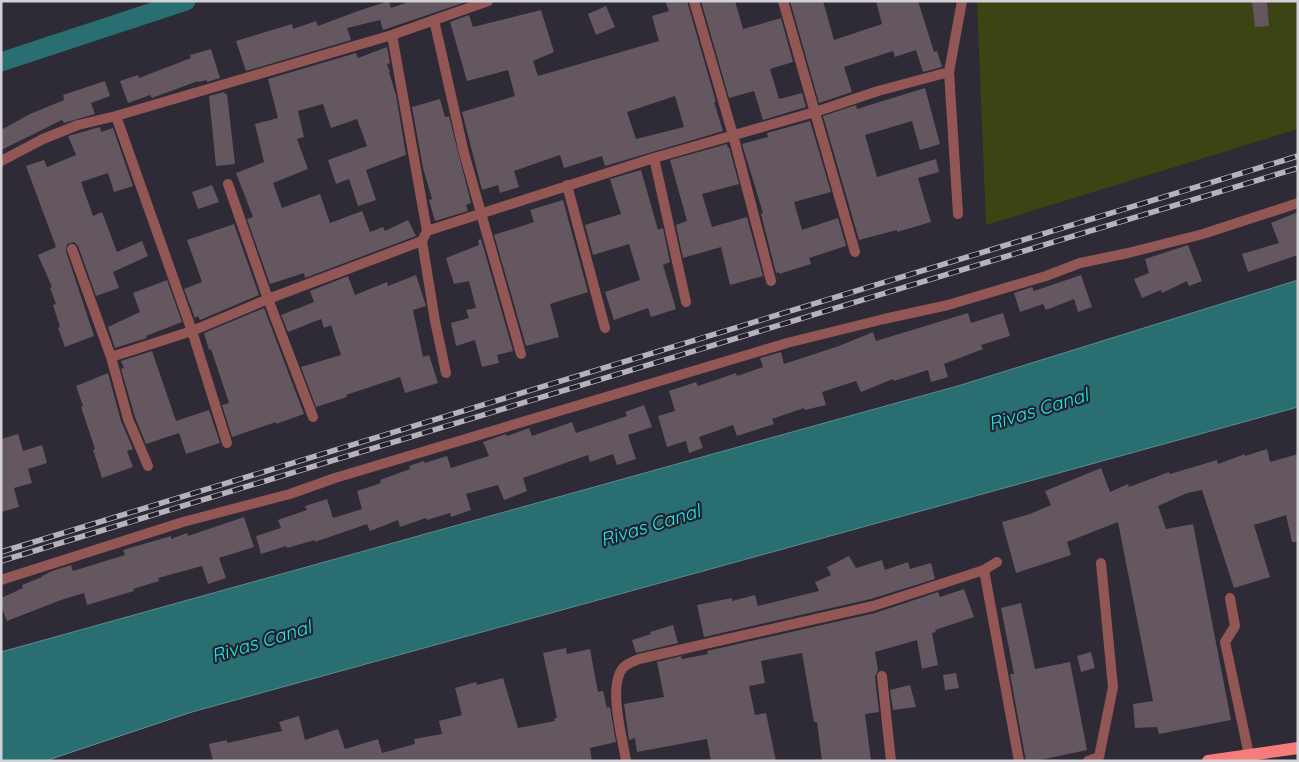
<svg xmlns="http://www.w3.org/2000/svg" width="1299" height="762" font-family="Quicksand,sans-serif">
<rect width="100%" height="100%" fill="#2e2a36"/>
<path fill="#3c4414" d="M977,1h321v128l-312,96z"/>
<path fill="#296f71" stroke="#5c8c90" d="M1298,280v127l-1106,305 -147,49h-44v-109l960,-267z"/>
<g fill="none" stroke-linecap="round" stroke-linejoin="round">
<path stroke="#296f71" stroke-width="19" d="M1,62l185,-61"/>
</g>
<path fill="#645760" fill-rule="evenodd" d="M389,1l2,7 20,-7 55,1 -83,28 -3,-10 -33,8 4,12 -105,31 -10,-30 56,-17 1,5 23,-8 2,5 40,-15z
M665,1h22l29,101h-2l9,29 -118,35 -3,-10 -38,12 -4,-13 -46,16 5,16 -19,6 -2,-8 -16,5 -20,-78 53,-16 -7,-26 -41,11 -17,-59 19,-7 4,12 68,-17 13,42 -21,9 5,15 121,-35 -7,-25 17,-5zM675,96l9,31 -48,12 -9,-27z
M701,1h34l8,28 38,-11 12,44 -23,7 9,30 23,-6 4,14 -43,13 -9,-29 -25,7z
M790,1h33l11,39 48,-16 -6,-23h42l16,51 3,-1 5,16 -19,5 -7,-22 -21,7 -2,-6 -49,16 8,25 -33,11z
M1252,1h15l2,25 -14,1z
M606,6l9,21 -19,8 -8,-21z
M387,47l3,16 -3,1 3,8h-1l7,23 10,60 -40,15 10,30 -18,6 -9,-27 -13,5 -8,-24 39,-14 -10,-27 -26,9 -8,-24 -25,7 6,26 -7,2 11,30 -35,14 9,25 38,-14 10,29 32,-12 8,21 13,-5 2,4 23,-11 8,16 -111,42 -1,-5 -34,11 -23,-65 6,-2 -17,-44 28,-11 -9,-38 23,-6 -10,-39 88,-26 2,5z
M211,49l9,29 -13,4v-2l-9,2v-1l-46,17 -2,-3 -22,8 -8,-22 18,-6 1,3 52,-20 -1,-3z
M105,81l5,15 -19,7 4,11 -31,9 -2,-3 -61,30v-20l29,-16 34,-14 -1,-5z
M925,88l15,56 -20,6 -8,-29 -47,14 12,42 59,-18 3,13 -21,6 13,44 -34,10v-2l-38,10 -36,-124 33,-11 1,4z
M224,92l1,2h2l8,70 -19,2 -7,-70z
M440,99l5,18 4,-1 22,87 -5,2 2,6 -33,10 -6,-21 3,-1 -9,-31 -11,-61z
M810,121l21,71 -37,10 8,28 36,-12 8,28 -37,12 2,6 -32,10v-2l-3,1 -15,-59 2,-1 -21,-69 26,-7 -1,-4z
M100,127l1,5 12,-4 20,58 -19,6 -6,-19 -27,9 12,34 9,-4 15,40 25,-11 6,15 -35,16 6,16 -23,8 -18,-50 -4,-4 -7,2 -1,7 28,85 -29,11 -7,-19 2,-1 -7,-22 3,-1 -6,-16 2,-1 -14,-32 18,-8 -30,-81 18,-6 3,7 29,-12 -8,-19z
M727,144l1,4 1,-1 10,37 -37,10 10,33 35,-10 16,59 -33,9 -9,-38 -38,11 -7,-33 11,-4 -17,-61z
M641,170l17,60 5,-2 7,34 -7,3 13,44 -25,8 -3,-9 -34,12 -9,-28 35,-12 -11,-36 -36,11 -8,-30 36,-11 -11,-35z
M212,185l7,17 -21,7 -6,-17z
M563,200l25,92 -38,12 9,33 -33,9 -32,-111 40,-13 -4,-12z
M1298,212v43l-50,17 -6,-18 37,-11 -8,-20z
M234,224l25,71 -59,25 -2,-4 -3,2 -11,-29 18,-7 -15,-42z
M481,239l32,112 -16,4 2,8 -17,4 -7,-27 -19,6 -5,-23 18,-5 -3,-8 10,-2 -7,-27 -15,3 -8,-26 33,-13 -1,-5z
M1188,245l14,36 -13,5 -2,-5 -25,12 -1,-3 -19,8 -8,-19 15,-6 -4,-14z
M416,275l10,31 -13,4 10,47 6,-2 9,28 -33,10 -5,-16 -54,18 1,2 -31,10 -15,-40 40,-12 -10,-30 -7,3 -3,-9 -33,13 -7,-17 33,-13 -4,-11 38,-15 7,19 32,-13 1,4z
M1081,275l11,32 -14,5 -4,-13 -28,11 -3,-6 -23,8 -6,-19 18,-6 2,4z
M167,280l15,42 -36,14 1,2 -32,10 -7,-21 32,-15 -7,-19z
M264,308l40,106 -28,10v-2l-44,15 -10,-32 7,-2 -18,-54 -2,1 -5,-17z
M968,313l3,10 32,-10 7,23 -29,9 2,4 -39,15 4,13 -17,5 -3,-12 -34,11 -1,-2 -32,13 -5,-11 -34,11 4,13 -21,5 -1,-2 -32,11 2,5 -37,12 -4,-11 -34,12 4,11 -14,5 -3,-12 -19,6 -9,-31 17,-5 -6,-20 27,-9 2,4 38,-13 1,3 26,-9 -3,-9 21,-6 3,12 55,-18 34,-14 3,9z
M152,351l24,70 33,-11 11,33 -34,11 -7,-21 -33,11 -11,-27 -14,-48 3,-1 -3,-7z
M108,373l13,48 12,28 -6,2 6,16 -31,11 -9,-28 2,-1 -14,-42 2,-1 -7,-20z
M644,405l8,22 -24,8 8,24 -19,6 -4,-11 -23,8 -2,-7 -65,23 4,13 -23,9 -6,-15 -32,9 5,16 -20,7 -1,-4 -23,7 -1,-2 -26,9 -2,-7 -28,11 -3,-7 -52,18v-2l-28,8 -1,-2 -25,8 -5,-18 25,-8 -3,-8 29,-10 -2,-4 22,-7 6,19 29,-9 -5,-18 24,-8 -1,-3 30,-11 -1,-3 15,-5 1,2 22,-7 4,12 38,-12 -6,-14 17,-6 6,-2 1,2 22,-8 3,8 40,-14 4,11 51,-17 -2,-4z
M18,434l5,17 19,-6 5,18 -19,6 4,14 -18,5 5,19 -18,5v-73z
M1267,449l3,13 28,-8v88h-6l-6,-27 -32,10 16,52 -36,11 -32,-98 -15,3 -29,13 8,23 27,-5 38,196 -72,14 -2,-7 -22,1 -2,-24 20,-3 -35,-179 -51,20 4,13 -55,18 -14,-51 28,-8 21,-9 -6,-14 56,-23 9,24 18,-8 1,3 40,-15 1,2 47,-14 1,4 27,-10v2z
M244,517l10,30 -35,11 7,20 -18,6 -6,-18 -44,12 1,3 -26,8 1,2 -47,14 -3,-12 -23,7 -54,21 -6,-15v-8l22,-10 -1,-3 20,-8v-1l10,-5 19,-6 2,6 52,-16 -2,-5 48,-14v3l16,-6 1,3z
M849,556l7,12 26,-8 3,10 23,-8 2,7 21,-6 4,16 -64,20 -167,38 -7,-32 35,-7v3l23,-6 3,11 61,-15 -4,-9 16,-7 -4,-8z
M964,589l10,28 -39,13 1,2 -4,1 6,32 -16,4 -5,-29 -42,12 3,18 -3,7 4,35 -14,2 6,47h-49l-5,-39h-3l-12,-69 -41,8 4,22 -16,3 6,29 11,-2 10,48h-65l-4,-22 -70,13 -2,-14 -6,2 -5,-36 40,-7 -7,-35 24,-6 1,3 26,-5 -1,-3 168,-38 63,-21 2,5z
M1021,603l14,66 35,-7 17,88 -52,11h-9l-16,-87h4l-13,-66z
M673,625l5,18 -42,10 -4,-13 19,-6 -1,-2z
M566,648l1,6 23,-5 8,43 5,-1 4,17 3,-1 6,35 -26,6 2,13h-379l-4,-17 18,-4v3l55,-12 -3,-9 20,-6 6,24 33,-11 7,20 33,-10 4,14 33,-9 -1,-5 28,-5 -3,-13 23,-6 -7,-27 21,-6 1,3 26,-7 15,50 37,-7 -1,-3h3l-14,-65z
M1091,652l4,16 -14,4 -4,-16z
M956,673l3,15 -14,2 -2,-15z
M910,685l6,22 -23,3 -3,-20z"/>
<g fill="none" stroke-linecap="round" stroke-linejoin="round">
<path stroke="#925755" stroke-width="10" d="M694,1l39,134 38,146
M783,1l72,251
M434,20l30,133 57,201
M392,35l35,196 -5,10 13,80 11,52
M116,116l76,215 35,112
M654,158l32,144
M1,161l42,-22 35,-14 38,-9 276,-81 96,-34
M228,184l40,115 45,118
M567,185l38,143
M958,214l-9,-142 13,-71
M427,231l227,-73 161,-46 63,-21 71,-19
M72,249l39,108
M148,466l-20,-47 -17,-62 81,-26 76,-32 154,-58
M984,570l35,191
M1,580l182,-58 107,-28 45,-16 452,-135 97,-24 64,-14 98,-29 34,-13 48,-10 75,-19 95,-31
M1230,598l5,28 -10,16 24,113
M882,676l9,85
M626,761c-3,-22 -20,-79 -1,-95 4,-3 10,-5 14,-7l234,-53 111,-36 13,-8
M1088,761l11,-4 14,-70 -12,-124"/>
<path stroke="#f57c7a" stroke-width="12" d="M1208,761l90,-13"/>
<defs>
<path id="rail" d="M1,552l1297,-396
M1,561l1297,-393"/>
</defs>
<use href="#rail" stroke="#b5b2ba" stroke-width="5.5"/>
<use href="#rail" stroke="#25212c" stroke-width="4" stroke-dasharray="11" stroke-linecap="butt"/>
</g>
<g text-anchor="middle" stroke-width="4.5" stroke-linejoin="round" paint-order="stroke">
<g font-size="19" font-style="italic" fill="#13eef3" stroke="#25212c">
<text transform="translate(1038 409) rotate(-17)" y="7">Rivas Canal</text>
<text transform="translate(650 525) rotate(-17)" y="7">Rivas Canal</text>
<text transform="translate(261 641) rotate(-17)" y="7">Rivas Canal</text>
</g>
</g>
<rect width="1299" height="762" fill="none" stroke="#d3d1d8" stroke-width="5"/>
</svg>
